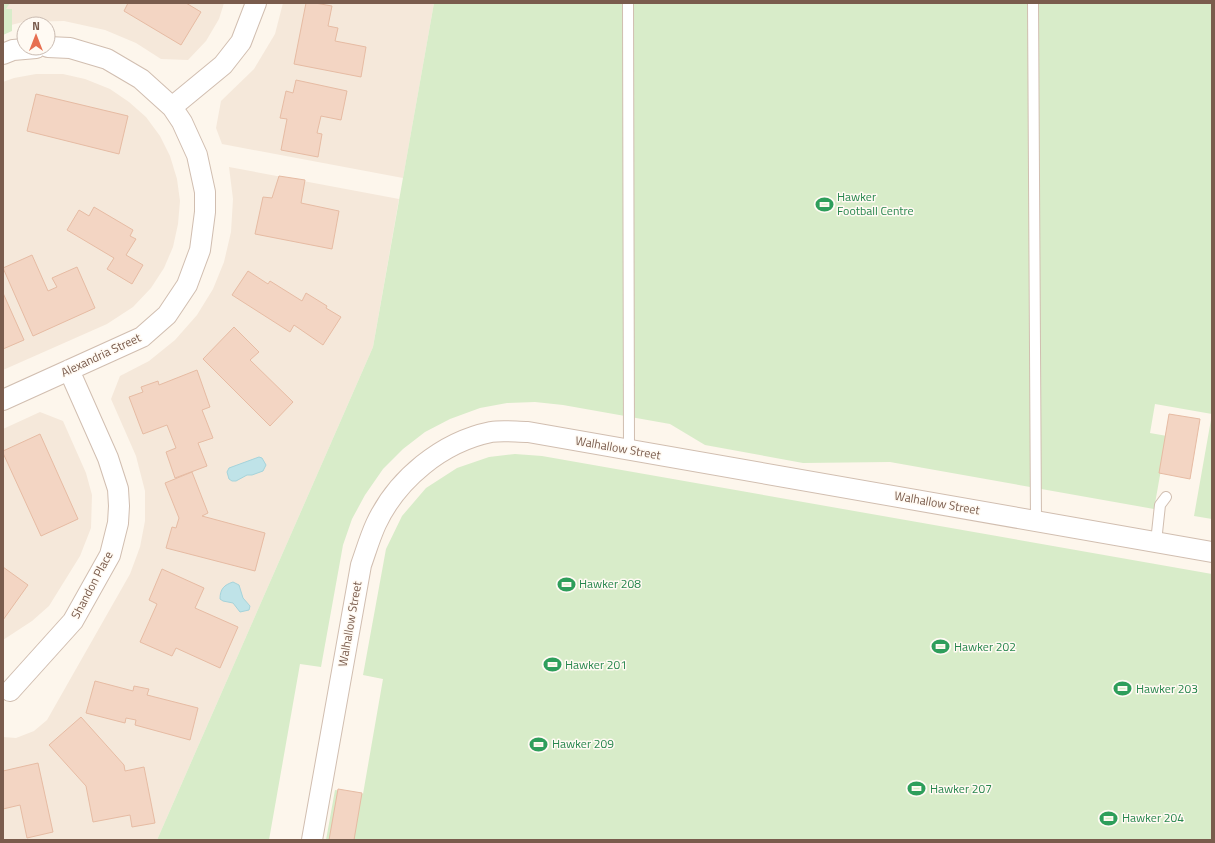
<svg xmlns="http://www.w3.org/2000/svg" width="1215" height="843" font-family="'Titillium Web',sans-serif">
<rect width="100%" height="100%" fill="#fdf6ec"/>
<path fill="#f5e8da" d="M3,3h221l-5,16 -13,22 -18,19 -27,-1 -25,-16 -31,-13 -41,-9 -41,1 -20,5z
M283,3h151l-31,175 -181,-34 -6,-16 5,-27 33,-32 21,-35z
M36,74h27l22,5 25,10 19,13 17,15 14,19 10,20 7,23 3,22 -2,23 -5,23 -9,21 -13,20 -18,19 -26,17 -104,46v-288l11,-4z
M229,167l170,32 -26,148 -216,493h-154v-103l13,1 18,-7 13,-11 83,-146 10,-27 5,-26v-30l-9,-35 -25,-57 9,-23 29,-15 26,-21 22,-25 16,-26 11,-27 7,-30 2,-33z
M40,412l23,9 23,52 6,22 -1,33 -11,28 -31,50 -17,15 -29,19v-211z"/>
<path fill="#d8ecc9" d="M3,3h7l-4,6h6v22l-9,4z
M434,3h778v411l-57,-10 -5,29 17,3 -13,73 -264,-47 -87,1 -98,-18 -35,-21 -107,-19 -28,-3 -28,1 -27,5 -30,11 -25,13 -22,17 -20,20 -18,26 -13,24 -9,26 -22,122 -21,-3 -31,176h-112l216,-493z
M1212,414v105l-18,-3z
M515,454l27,2 670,118v266h-886l9,-50 28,4 20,-115 -20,-4 23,-126 16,-33 24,-28 31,-20 32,-11z"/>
<path fill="#bfe3e8" stroke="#a5d3da" d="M259,457l3,1 4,7 -3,6 -11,4h-5l-11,6h-4l-3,-2 -2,-7 2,-4z
M233,582l6,3 4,13 7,8 -1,4 -9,2 -7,-9 -10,-2 -3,-2c0,-10 4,-14 13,-17z"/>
<path fill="#f3d5c3" stroke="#e6bba3" d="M128,3h58l15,9 -20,33 -57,-34z
M306,3h9l17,3 -4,20 10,2 -3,13 31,6 -5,30 -67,-13z
M296,80l51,11 -6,29 -20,-4 -4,17 5,1 -4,23 -37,-7 6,-31 -7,-1 6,-27 7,2z
M36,94l92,22 -9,38 -92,-23z
M279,176l26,4 -4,23 38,8 -7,38 -77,-15 8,-37 9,1z
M94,207l39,23 -3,6 6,3 -10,16 17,10 -11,19 -25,-15 7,-11 -47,-28 12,-20 10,6z
M32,255l16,36 9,-4 -5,-9 25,-11 18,41 -62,28 -30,-68z
M248,271l20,13 2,-3 32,20 4,-8 21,13 -1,2 15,9 -18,28 -29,-20 -4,7 -58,-37z
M3,293l21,47 -21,9z
M234,327l25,25 -9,8 43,42 -23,24 -67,-67z
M197,370l13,37 -8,3 11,28 -15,5 9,23 -32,12 -9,-26 10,-4 -9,-23 -24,9 -14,-37 14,-5 -2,-5 17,-6 1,4z
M1169,414l31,5 -10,60 -31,-6z
M40,434l38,85 -37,17 -38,-83v-2z
M192,472l16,41 -6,3 63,17 -10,38 -89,-23 6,-21 4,1 3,-10 -14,-35z
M3,567l25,18 -25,35z
M162,569l42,19 -9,20 43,19 -18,41 -44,-20 -4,8 -32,-14 17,-38 -8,-4z
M95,681l38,10 1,-5 15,3 -2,6 51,13 -8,32 -55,-15 1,-5 -10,-2 -1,5 -39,-10z
M81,717l43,48 1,6 19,-4 11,56 -23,4 -2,-12 -37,7 -7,-36 -37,-41z
M38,763l15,69 -26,6 -7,-33 -17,4v-38z
M338,789l24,4 -8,47h-25z"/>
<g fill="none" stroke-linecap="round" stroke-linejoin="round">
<defs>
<path id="service" d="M628,3l1,447
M1033,3l3,519
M1156,542l4,-37 6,-8"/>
<path id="minor" d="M3,54l10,-4 23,-2
M172,107l51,-42 18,-23 15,-39
M3,400l139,-63 25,-22 20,-30 13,-35 5,-38v-20l-8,-37 -15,-33 -10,-15 -31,-28 -34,-20 -37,-11 -22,-1
M10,691l63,-70 37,-66 8,-32 1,-17 -1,-17 -10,-31 -39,-88
M312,840l49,-275c5,-14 9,-28 15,-41 21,-45 66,-82 115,-92 12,-2 25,0 37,0l684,120"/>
</defs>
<use href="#service" stroke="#d1beb0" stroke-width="12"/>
<use href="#minor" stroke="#d1beb0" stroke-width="22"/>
<use href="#service" stroke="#fff" stroke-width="10"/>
<use href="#minor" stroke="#fff" stroke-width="20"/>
</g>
<defs>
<symbol id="stadium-bare" viewBox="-9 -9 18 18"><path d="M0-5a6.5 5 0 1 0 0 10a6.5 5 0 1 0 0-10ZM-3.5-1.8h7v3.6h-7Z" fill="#2e9e5b" stroke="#fffaf3" stroke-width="2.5" paint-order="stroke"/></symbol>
</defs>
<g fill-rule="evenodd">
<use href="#stadium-bare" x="812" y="192" width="25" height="25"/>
<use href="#stadium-bare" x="554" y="572" width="25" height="25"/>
<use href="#stadium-bare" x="928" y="634" width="25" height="25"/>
<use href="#stadium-bare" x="540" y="652" width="25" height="25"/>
<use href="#stadium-bare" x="1110" y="676" width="25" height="25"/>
<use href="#stadium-bare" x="526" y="732" width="25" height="25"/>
<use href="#stadium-bare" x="904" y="776" width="25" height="25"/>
<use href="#stadium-bare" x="1096" y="806" width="25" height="25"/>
</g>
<g text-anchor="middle" stroke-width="3" stroke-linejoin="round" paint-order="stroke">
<g font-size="12" fill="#27864d" stroke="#fffaf3" text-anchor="start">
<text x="837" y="201">Hawker<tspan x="837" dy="14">Football Centre</tspan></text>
<text x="579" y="588">Hawker 208</text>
<text x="954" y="651">Hawker 202</text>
<text x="565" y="669">Hawker 201</text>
<text x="1136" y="693">Hawker 203</text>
<text x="552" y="748">Hawker 209</text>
<text x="930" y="793">Hawker 207</text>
<text x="1122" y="822">Hawker 204</text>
</g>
<g font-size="12" fill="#7a5c4d" stroke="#fffaf3">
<text transform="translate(101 355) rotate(-25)" y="4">Alexandria Street</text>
<text transform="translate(618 448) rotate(10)" y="4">Walhallow Street</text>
<text transform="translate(937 503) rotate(10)" y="4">Walhallow Street</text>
<text transform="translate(92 585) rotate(-62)" y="4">Shandon Place</text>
<text transform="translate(350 624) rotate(-80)" y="4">Walhallow Street</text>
</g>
</g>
<rect width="1215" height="843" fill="none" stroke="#7a5c4d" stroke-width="8"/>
<g transform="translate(36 36)"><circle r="19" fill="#fffaf3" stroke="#cabbb1"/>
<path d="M0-3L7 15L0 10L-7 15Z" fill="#e76f51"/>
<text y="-6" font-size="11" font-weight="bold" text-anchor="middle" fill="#7a5c4d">N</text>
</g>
</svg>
